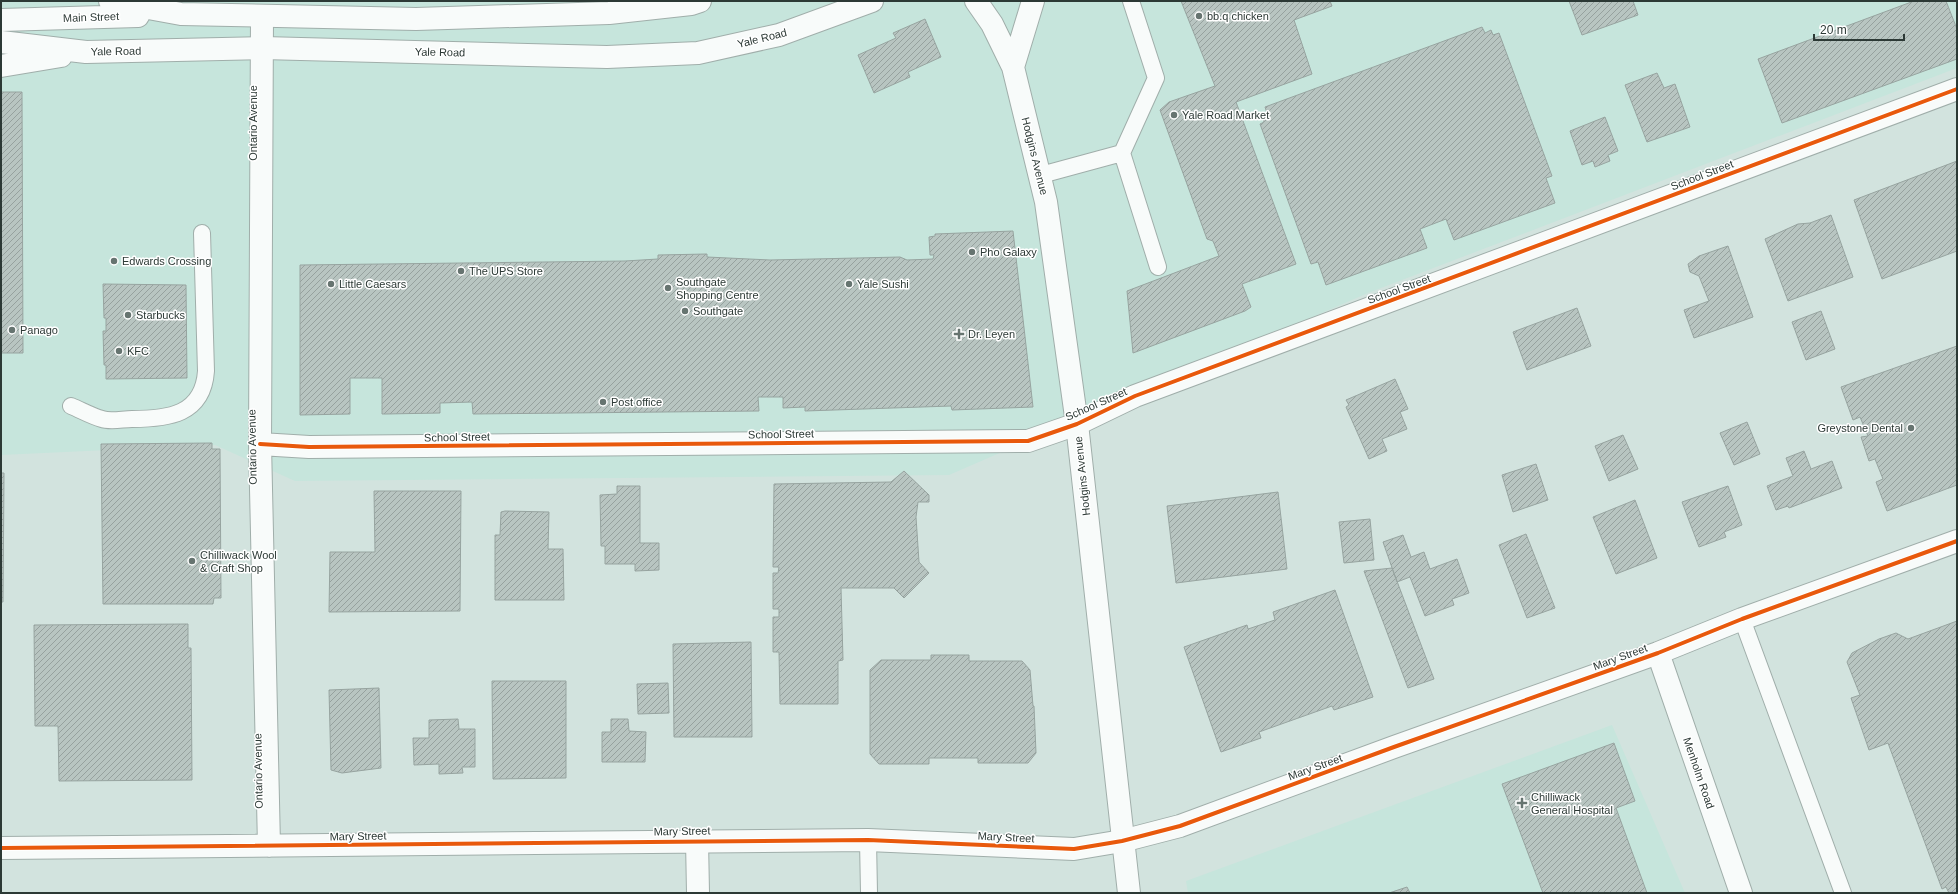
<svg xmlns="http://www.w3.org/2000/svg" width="1958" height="894" font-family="Helvetica,sans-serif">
<defs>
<pattern id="building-hatch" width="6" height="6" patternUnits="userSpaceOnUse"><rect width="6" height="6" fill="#b8c5c1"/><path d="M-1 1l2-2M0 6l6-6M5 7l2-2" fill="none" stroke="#96a19e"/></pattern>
</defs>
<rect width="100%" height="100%" fill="#d2e3de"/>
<path fill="#c6e5dc" d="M1,1h1956v67l-589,225 -419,182 -654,6 -80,-36 -214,10z
M1612,725l73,168h-497l-2,-12z"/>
<path fill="url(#building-hatch)" stroke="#97a4a0" d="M1181,1h149l2,5 -38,14 18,54 -76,28 60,162 -54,20 9,23 -6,4 -112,42 -6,-62 92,-35 -6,-15 -6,-2 -47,-129 9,-8 46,-16z
M1569,1h64l5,14 -56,20z
M1914,1h32l11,28v30l-175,64 -24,-64z
M925,19l16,38 -33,15 2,5 -36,16 -16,-38 38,-17 -3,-5z
M1482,27l3,6 6,-3 2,5 6,-2 53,143 -6,2 9,25 -101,37 -8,-21 -26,10 7,19 -101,37 -8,-23 -7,2 -51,-140 4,-2 -2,-7 5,-2 -2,-6z
M1657,73l7,15 11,-4 15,43 -43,15 -22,-57z
M1,92h21l1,261h-22z
M1605,117l13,34 -10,4 2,6 -15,6 -2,-6 -11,4 -12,-34z
M1957,161v90l-75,28 -28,-79z
M1831,215l22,62 -65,24 -23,-62 33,-15 12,-1z
M1013,231l20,176 -81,3 -1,-4 -146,5v-4l-22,1v-11h-25l1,14 -286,3 -1,-12 -32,1v10l-54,1h-4v-36h-32v36l-50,1v-150l325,-4 33,-2v-4l49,-1v3l63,3 130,-3 7,3 26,-1 1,-4h-4l-1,-18 6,-1v-2z
M1728,246l25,71 -59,21 -10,-28 25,-9 -10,-25 -9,-4 -2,-8 11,-8z
M103,284l83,1 1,93 -81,1v-14h-2l-1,-34h3v-13h-2z
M1577,308l14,38 -64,24 -14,-38z
M1821,311l14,38 -29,11 -14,-38z
M1957,346v139l-70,26 -11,-29 7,-3 -8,-20 -6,2 -8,-24 7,-1 -8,-19 -7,3 -12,-33z
M1395,379l13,30 -8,3 7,17 -25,10 5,12 -18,8 -23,-52 3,-2 -3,-5z
M1747,422l13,32 -26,11 -14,-32z
M1623,435l15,34 -29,12 -14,-35z
M212,443v6h8l1,149h-7l-1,6h-110l-2,-160z
M1804,451l7,18 21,-8 10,27 -53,20 -1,-2 -12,4 -9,-24 26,-10 -7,-18z
M1536,464l12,36 -35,12 -11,-37z
M904,471l25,24v7h-11l-2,15 3,45 10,11 -25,25 -10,-10h-53l2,72 -5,1v43h-58l-1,-52h-6v-35h6v-8h-6v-36h5l1,-6h-6l1,-83 117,-2z
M1,473h3l-1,129h-2z
M617,486h23v57h19v27l-24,1v-7h-30v-18h-4l-1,-51 17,-1z
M1728,486l14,39 -18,7 2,5 -27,10 -17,-45z
M374,491h87l-1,120 -131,1 1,-60h45z
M1278,492l9,77 -111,14 -9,-77z
M1635,500l22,58 -41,16 -23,-57z
M505,511l44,1 -1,37h15l1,51h-69v-65h5l1,-23z
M1370,519l4,41 -30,3 -5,-41z
M1526,534l29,74 -28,10 -28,-73z
M1403,535l8,22 13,-5 6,17 27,-10 12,34 -17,6 2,6 -29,11 -15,-39 -13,5 -14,-40z
M1392,568l42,111 -26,9 -44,-117z
M1335,590l38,107 -39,13 -2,-4 -73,26 2,6 -40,14 -37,-105 63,-22 1,4 27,-9 -2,-8z
M1957,621v272h-8l-3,-6 -4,2 -54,-146 -19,7 -18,-52 9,-3 -13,-33 5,-9 27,-14 17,-6 12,6z
M188,624v24h3l1,132 -133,1 -1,-55h-23l-1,-101z
M751,642l1,95h-78l-1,-93z
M931,655h38v6h53l8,9 3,36h1l2,47 -8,10h-50v-5h-49v6h-50l-9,-10v-84l11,-10h50z
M492,681h74v97l-73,1z
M668,683l1,30 -31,1 -1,-30z
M379,688l2,80 -39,5 -11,-3 -2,-80z
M458,719l1,10h16v38h-13l1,6 -24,1v-10l-25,1 -1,-27h16v-18z
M611,719h17l1,12 17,1 -1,30h-43v-30h9z
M1614,743l21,58 -19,7 31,85h-104l-41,-109z
M1407,887l3,6h-21z"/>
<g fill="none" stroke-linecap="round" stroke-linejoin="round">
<defs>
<path id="lane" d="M1131,1l25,77 -34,75 36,114
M1041,175l81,-22
M71,406c10,4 20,10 31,13 8,3 21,0 30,0 36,0 71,-4 74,-48l-4,-138
M1742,619l101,274
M868,840l1,53"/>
<path id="street" d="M262,16l-2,428 9,402
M260,444l49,3 719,-6 49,-17 58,-28 822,-307
M1658,653l83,240
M697,840l1,53
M1,848l867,-8 206,9 48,-8 58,-15 214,-79 264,-94 84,-34 215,-78"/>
<path id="secondary" d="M110,1l71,13 235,5 193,-6 82,-9 9,-3
M976,1l16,23 21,43 33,135 31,222 52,469
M1,20l137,-4
M1,42l85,10 177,-4 344,9 91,-4 81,-18 93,-34
M1,66l60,-10
M1013,67l20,-66"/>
</defs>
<use href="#lane" stroke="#a0aeaa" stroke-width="18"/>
<use href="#street" stroke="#a0aeaa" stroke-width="24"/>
<use href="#secondary" stroke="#a0aeaa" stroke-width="24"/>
<use href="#lane" stroke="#f8fbfa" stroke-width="16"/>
<use href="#street" stroke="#f8fbfa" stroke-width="22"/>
<use href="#secondary" stroke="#f8fbfa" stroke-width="22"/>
<defs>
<path id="cycleway" d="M260,444l49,3 719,-6 49,-17 58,-28 822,-307
M1,848l867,-8 206,9 48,-8 58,-15 214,-79 264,-94 84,-34 215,-78"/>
</defs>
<use href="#cycleway" stroke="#fff" stroke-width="6"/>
<use href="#cycleway" stroke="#e8590c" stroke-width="4"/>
</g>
<g fill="#667470" stroke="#fff" stroke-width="1.5">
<circle cx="1199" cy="16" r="4"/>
<circle cx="1174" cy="115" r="4"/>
<circle cx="972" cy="252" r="4"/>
<circle cx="114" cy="261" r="4"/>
<circle cx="461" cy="271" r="4"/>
<circle cx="331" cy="284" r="4"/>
<circle cx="849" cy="284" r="4"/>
<circle cx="668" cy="288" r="4"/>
<circle cx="685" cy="311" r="4"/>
<circle cx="128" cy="315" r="4"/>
<circle cx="12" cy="330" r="4"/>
<path d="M957 328h4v4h4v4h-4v4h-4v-4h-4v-4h4z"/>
<circle cx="119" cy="351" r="4"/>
<circle cx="603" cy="402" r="4"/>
<circle cx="1911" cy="428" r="4"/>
<circle cx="192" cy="561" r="4"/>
<path d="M1520 797h4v4h4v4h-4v4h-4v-4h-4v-4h4z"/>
</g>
<g text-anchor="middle" stroke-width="3" stroke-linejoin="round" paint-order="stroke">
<g font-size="11" fill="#2c3935" stroke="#fff" text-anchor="start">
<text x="1207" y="20">bb.q chicken</text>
<text x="1182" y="119">Yale Road Market</text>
<text x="980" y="256">Pho Galaxy</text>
<text x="122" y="265">Edwards Crossing</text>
<text x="469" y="275">The UPS Store</text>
<text x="676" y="286">Southgate<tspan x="676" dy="13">Shopping Centre</tspan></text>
<text x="339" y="288">Little Caesars</text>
<text x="857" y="288">Yale Sushi</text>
<text x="693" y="315">Southgate</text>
<text x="136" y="319">Starbucks</text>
<text x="20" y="334">Panago</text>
<text x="968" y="338">Dr. Leyen</text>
<text x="127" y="355">KFC</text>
<text x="611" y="406">Post office</text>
<text x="1903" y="432" text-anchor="end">Greystone Dental</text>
<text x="200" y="559">Chilliwack Wool<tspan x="200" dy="13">&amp; Craft Shop</tspan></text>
<text x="1531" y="801">Chilliwack<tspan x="1531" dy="13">General Hospital</tspan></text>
</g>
<g font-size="11" fill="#2c3935" stroke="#fff">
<text transform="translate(91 17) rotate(-2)" y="4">Main Street</text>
<text transform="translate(762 38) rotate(-14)" y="4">Yale Road</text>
<text transform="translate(116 51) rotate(-1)" y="4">Yale Road</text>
<text transform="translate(440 52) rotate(1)" y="4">Yale Road</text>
<text transform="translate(253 123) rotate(-90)" y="4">Ontario Avenue</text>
<text transform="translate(1035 156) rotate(76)" y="4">Hodgins Avenue</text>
<text transform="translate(1702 175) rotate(-21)" y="4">School Street</text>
<text transform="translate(1399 289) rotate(-20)" y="4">School Street</text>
<text transform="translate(1096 404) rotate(-24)" y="4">School Street</text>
<text transform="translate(781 434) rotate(-1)" y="4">School Street</text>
<text transform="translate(457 437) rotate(-1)" y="4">School Street</text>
<text transform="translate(252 447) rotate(-91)" y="4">Ontario Avenue</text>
<text transform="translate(1082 476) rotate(-96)" y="4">Hodgins Avenue</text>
<text transform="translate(1620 657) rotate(-20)" y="4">Mary Street</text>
<text transform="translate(1315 767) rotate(-20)" y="4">Mary Street</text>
<text transform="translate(258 771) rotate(-91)" y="4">Ontario Avenue</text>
<text transform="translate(1699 773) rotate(71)" y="4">Menholm Road</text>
<text transform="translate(682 831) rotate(-1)" y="4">Mary Street</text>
<text transform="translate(358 836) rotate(-1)" y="4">Mary Street</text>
<text transform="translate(1006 837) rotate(3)" y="4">Mary Street</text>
</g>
</g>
<rect width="1958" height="894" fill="none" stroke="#2c3935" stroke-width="4"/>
<path d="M1814 34v6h90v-6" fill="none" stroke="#2c3935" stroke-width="2"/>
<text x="1820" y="34" font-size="12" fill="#2c3935" stroke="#ffffff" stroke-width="3" paint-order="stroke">20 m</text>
</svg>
